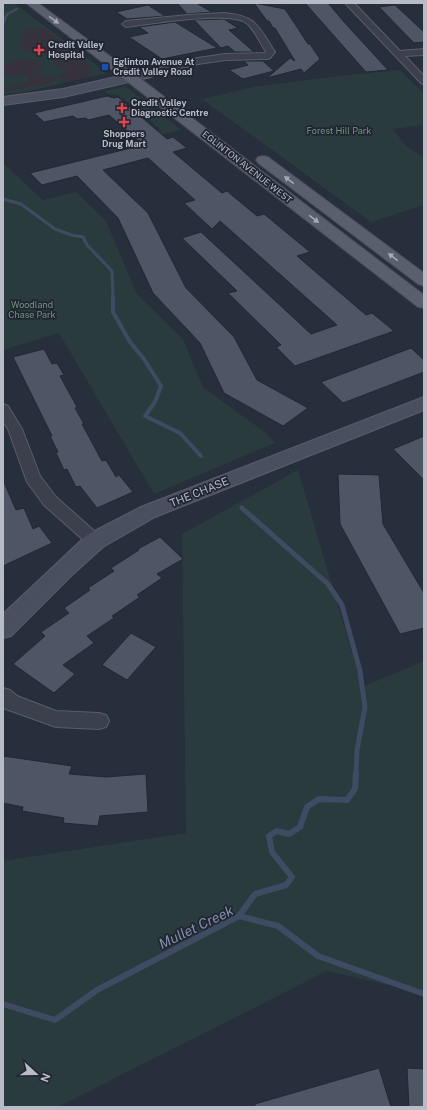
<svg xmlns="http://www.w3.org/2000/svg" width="427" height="1110" font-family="'Public Sans',sans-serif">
<rect width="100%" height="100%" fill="#272e3c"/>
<path fill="#35323e" d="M3,3h11l93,70 -82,19 -22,2z"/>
<path fill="#2a3b3e" d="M3,3h11l93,70 -82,19 -22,2v-2l3,-1 45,-8 4,-2 -1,-3 8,-1 -1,4c9,2 18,-1 27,-5l4,-8 -11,-10 -18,-4v-3l2,-3 -7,-2 3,-4 -19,-15 -8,3h-8c-5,7 -8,12 -2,20 12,3 26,3 32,16l13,4c-8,5 -26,9 -34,4l8,-7c-4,-12 -31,-7 -40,-2z
M400,70l24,24v31l-31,4 13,17 18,12v47l-53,17 -169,-123 51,-12 94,-12z
M3,73l7,3h17l4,5 -6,2 -22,5z
M125,86l56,44 -27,6 -3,-3 10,-3 -28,-25h-2l-13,-10 -10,-1 -3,-3z
M3,163l40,37 33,-8 30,29 31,73 46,45 20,48 63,46 9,10 -121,51 -95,-161 -56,17z
M298,470l64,217 62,-26v332l-97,-22 -269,136h-55v-246l183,-28 -4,-299z"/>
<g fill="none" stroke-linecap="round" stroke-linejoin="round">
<path stroke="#3f4b63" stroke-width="2.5" d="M3,24l4,-10 10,-5"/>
<path stroke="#3f4b63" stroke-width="3" d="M3,199l18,5 34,25 17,6 11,2 4,8 25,26 1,27"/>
<path stroke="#3f4b63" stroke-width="4" d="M113,297v15l17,30 14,17 17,27 -6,16 -10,14 35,17 21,23"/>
<path stroke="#3f4b63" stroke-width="5" d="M242,508l86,76 14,21 18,66 5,36 -8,43 -1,24"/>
<path stroke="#3f4b63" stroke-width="6" d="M239,916l16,-22 31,-9 6,-8 -20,-25 -3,-16 8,-5 12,3 11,-7 7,-20 12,-8 28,1 8,-11 1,-16
M3,1004l52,16 42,-30 142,-74 39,10 40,30 106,38"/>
</g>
<path fill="#4e5665" stroke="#222733" d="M177,3h19l16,9 -25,2z
M254,3l31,6 23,35h2l10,15 -16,14 -3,-4 -34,9 23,-20 5,3 -20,-33h-2l-4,-7h-2z
M305,3h23l16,19 44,48 -22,2z
M148,5l17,11 -38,3 -11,-7z
M395,5l29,27v10l-10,1 -35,-36z
M224,19l14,9 -9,2 25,22h-19l-7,-6 -7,2 -27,-28z
M175,22l42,26 -55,11 -33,-22 19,-4 -9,-6z
M244,61h19l11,10 -31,8 -14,-9 19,-5z
M107,96l7,2 4,-1 49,42 6,-2 14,11 -14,4 49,41 5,-2 30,25 7,-2 46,38 -13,4 69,59 6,-2 22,18 -99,35 -19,-19 5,-2 -53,-52 9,-2 -55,-53 19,-6 110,102 26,-9 -117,-104 -8,8 -28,-26 11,-3 -47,-42 -45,12 45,43 38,75 48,49 23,43 51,28 -25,18 -59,-33 -24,-50 -47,-50 -35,-75 -41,-42 -35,9 -12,-12 113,-28 -34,-30 -21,5 -2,-2 -9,1 -4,-3 -29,6 -10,-9z
M411,348l13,12v12l-81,31 -22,-21z
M44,349l8,15 5,-1 7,12 -4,1 17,31 -2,1 9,16h-2l20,37 4,-1 10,17 3,-2 14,17 -36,16 -17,-22 -4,1 -9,-18 -3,1 -8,-17 2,-1 -8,-16h2l-39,-79z
M424,436v44l-31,-31z
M338,474l41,1 4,49 41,69v35l-24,6 -60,-110z
M3,480l13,30 8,-2 9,21 6,-3 13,17 -49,23z
M160,537l23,22 -26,15 5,4 -25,17 3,2 -28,19 2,2 -27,18 7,7 -31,22 12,9 -21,19 -41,-29 32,-28 -4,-4 28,-19 -5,-5 26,-18 -2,-2 26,-17 -3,-3 28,-18 -1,-1z
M131,633l25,14 -29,33 -25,-15z
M3,756l69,10 -3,8 37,3 40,-3 2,38 -48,4 -2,10 -35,-3 1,-5 -42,-7 1,-4 -20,-4z
M379,1068l12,39h-136v-3z
M407,1068l17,1v38h-15z"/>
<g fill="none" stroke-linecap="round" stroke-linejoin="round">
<defs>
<path id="street" d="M345,3h9l46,48 24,-2v6l-19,1 19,20v8l-3,-1z
M224,13c33,3 34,13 51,39l-5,6 -3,1 -42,1 -27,4 -51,13 -3,-1 -2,-2 2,-2 54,-14 27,-4 40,-1 1,-1c-6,-9 -12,-24 -21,-30 -19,-11 -96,2 -119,5l-4,-3 4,-3 62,-6z
M3,404l5,2 14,23 18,47 16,21 45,40 2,4 -2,4 -6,2 -6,-2 -45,-40 -17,-23 -19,-53 -5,-8z
M3,688l7,2 7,6 39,15 43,2 7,2 3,6 -3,6 -7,2 -43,-2 -53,-19z"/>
<path id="secondary" d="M147,70l4,1 2,3 -2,3 -88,20 -60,8v-8l60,-8z
M424,397v13l-269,107 -52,30 -31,28 -61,61 -8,2v-24l84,-79 54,-28z"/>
<path id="primary" d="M26,3h12l103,76 283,216v13l-6,-1z
M263,156l5,1 156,116v13l-6,-2 -160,-121 -2,-3 2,-3z"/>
</defs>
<use href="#street" stroke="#595e6a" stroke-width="2"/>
<use href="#secondary" stroke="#595e6a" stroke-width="2"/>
<use href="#primary" stroke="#444955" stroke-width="2"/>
<use href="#street" fill="#3b404c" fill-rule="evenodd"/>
<use href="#secondary" fill="#4a4f5f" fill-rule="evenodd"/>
<use href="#primary" fill="#595f6c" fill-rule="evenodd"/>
</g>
<defs><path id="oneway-solid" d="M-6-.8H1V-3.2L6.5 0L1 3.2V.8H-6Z"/></defs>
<g fill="#a4a9b5">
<use href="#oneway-solid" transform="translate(54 20) rotate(36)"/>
<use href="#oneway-solid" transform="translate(289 180) rotate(-143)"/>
<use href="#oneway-solid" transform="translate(314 219) rotate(38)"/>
<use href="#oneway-solid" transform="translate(393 257) rotate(-143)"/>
</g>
<g fill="#e0444e" stroke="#202531" stroke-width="1.5">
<path d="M37 44h4v4h4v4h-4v4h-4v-4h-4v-4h4z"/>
<path d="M120 102h4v4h4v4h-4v4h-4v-4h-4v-4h4z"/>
<path d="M122 116h4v4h4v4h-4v4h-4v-4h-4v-4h4z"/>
</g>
<rect fill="#1a4fb4" stroke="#202531" stroke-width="1.5" x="101" y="63" width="8" height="8" rx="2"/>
<g text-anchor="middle" stroke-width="3.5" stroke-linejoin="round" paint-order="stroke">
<g font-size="9" font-weight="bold" fill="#b7bcc7" stroke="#202531" text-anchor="start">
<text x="48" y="48">Credit Valley<tspan x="48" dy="10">Hospital</tspan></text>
<text x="113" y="65">Eglinton Avenue At<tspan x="113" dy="10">Credit Valley Road</tspan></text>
<text x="131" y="106">Credit Valley<tspan x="131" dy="10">Diagnostic Centre</tspan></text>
<text x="124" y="137" text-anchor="middle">Shoppers<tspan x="124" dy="10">Drug Mart</tspan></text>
</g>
<g font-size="9" fill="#71957d" stroke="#202531">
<text x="339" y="134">Forest Hill Park</text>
<text x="32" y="308">Woodland<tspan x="32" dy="10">Chase Park</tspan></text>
</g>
<g font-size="9" fill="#b7bcc7" stroke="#202531">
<text transform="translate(247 167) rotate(38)" y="3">EGLINTON AVENUE WEST</text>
</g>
<g font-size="11" fill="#b7bcc7" stroke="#202531">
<text transform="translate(199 492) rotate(-22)" y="4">THE CHASE</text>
</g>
<g font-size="14" font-style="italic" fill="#828fab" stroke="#202531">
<text transform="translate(196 927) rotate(-26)" y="5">Mullet Creek</text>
</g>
</g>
<rect width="427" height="1110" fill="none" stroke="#b7bcc7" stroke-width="8"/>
<g transform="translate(36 1074) rotate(111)" stroke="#202531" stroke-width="3" paint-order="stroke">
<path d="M0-3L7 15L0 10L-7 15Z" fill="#b7bcc7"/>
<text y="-6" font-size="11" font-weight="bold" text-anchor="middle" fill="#b7bcc7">N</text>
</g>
</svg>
